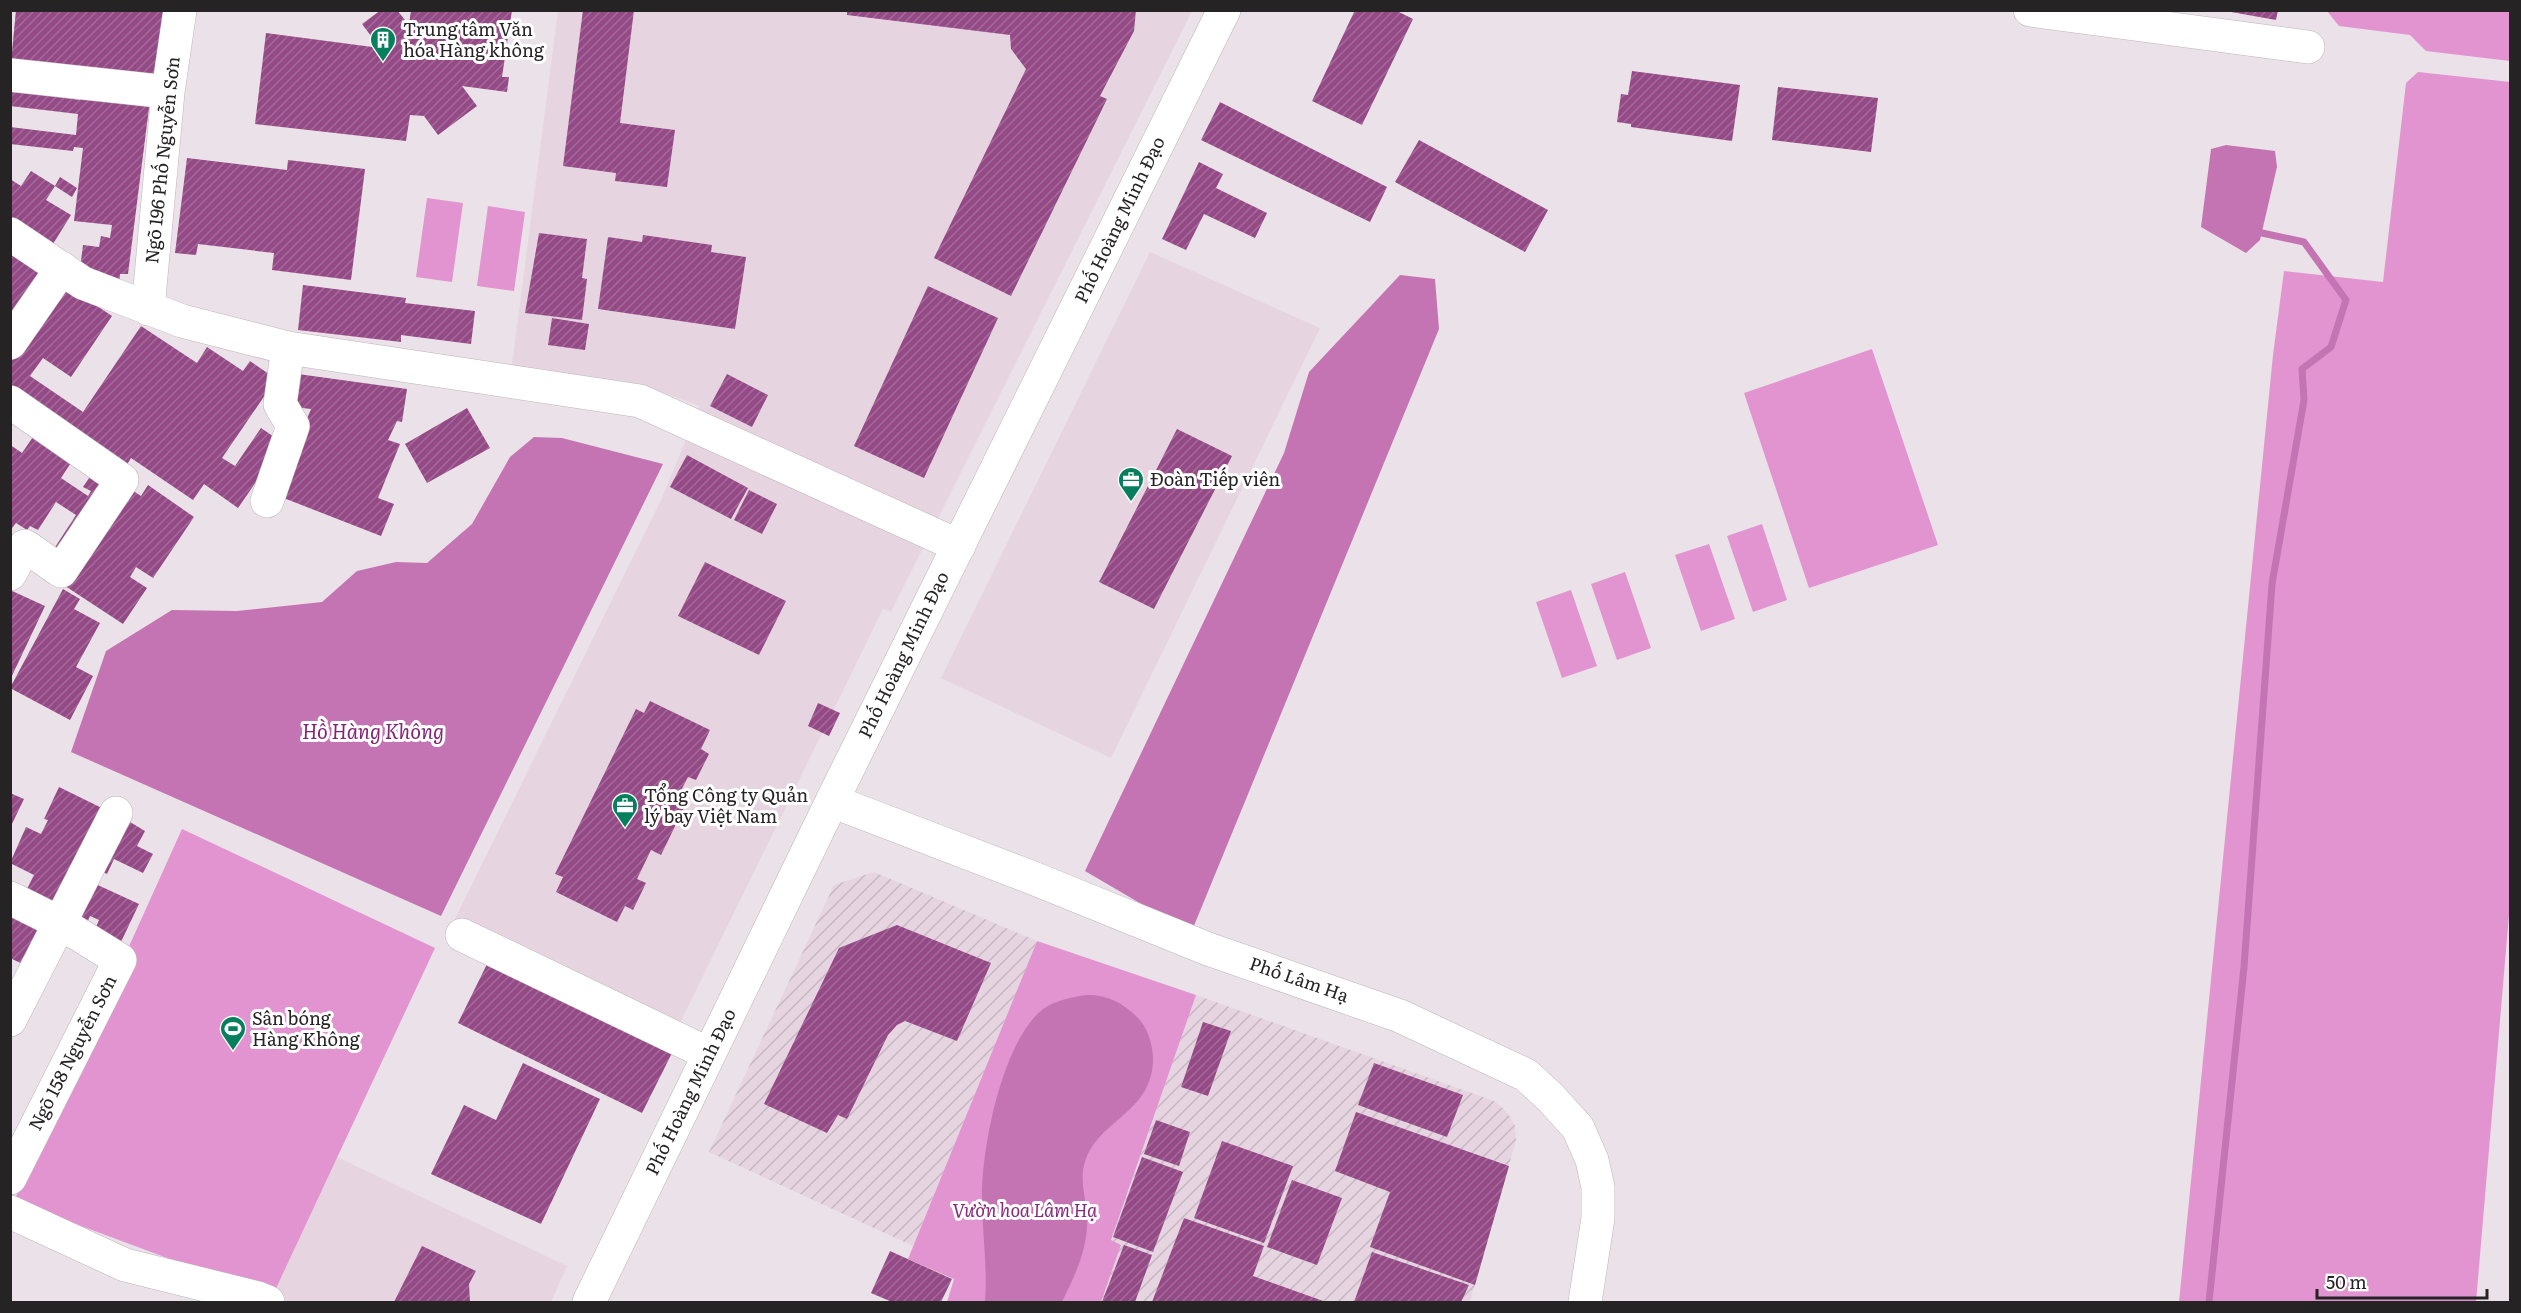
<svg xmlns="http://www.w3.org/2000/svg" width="2521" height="1313" font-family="Literata,serif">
<defs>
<pattern id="industrial-furrows" width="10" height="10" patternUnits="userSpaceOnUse" patternTransform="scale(1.5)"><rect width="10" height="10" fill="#e6d5e1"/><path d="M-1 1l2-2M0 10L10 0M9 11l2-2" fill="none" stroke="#c5b7c1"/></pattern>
<pattern id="building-hatch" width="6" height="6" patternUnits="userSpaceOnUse" patternTransform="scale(1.5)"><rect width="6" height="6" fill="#954986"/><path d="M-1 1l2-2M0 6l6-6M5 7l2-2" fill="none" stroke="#a16c97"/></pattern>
</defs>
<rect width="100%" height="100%" fill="#ebe1e8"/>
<path fill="#e6d5e1" d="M558,11h634l-301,601 -8,-3 -207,422 -223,-108 208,-423 39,-94 -61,-22 -127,-19z
M1150,252l170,76 -209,430 -170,-80z
M337,1157l230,109 -16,36h-266l-13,-5z"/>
<path fill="url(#industrial-furrows)" d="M874,872l163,69 -124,305 -204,-94 125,-267z
M1196,995l298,106 13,11 8,14 1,14 -46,162h-369l20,-57 -10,-4z"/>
<path fill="#e194d0" d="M2327,11h183v50l-84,-10 -16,-16 -71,-9z
M2418,72l92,10v821l-34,399h-297l94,-947 11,-84 99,11 23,-199z
M427,198l36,5 -11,79 -36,-5z
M488,206l37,6 -11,79 -37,-5z
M1872,349l66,196 -129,43 -65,-195z
M1762,524l25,76 -34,12 -26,-76z
M1709,544l26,75 -34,12 -26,-76z
M1625,572l26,76 -34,12 -26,-76z
M1571,590l26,76 -35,12 -26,-76z
M182,829l253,119 -163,349 -258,-96z
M1037,941l159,54 -85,245 10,5 -20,57h-154l7,-23 -46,-20z"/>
<path fill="#c474b3" d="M2226,145l49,6 2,16 -17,73 -14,13 -45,-26 10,-78z
M1400,275l35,4 4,50 -248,604 -106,-62 199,-418 25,-81z
M534,437l28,1 101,26 -222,452 -370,-164 35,-101 66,-41 65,1 85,-9 35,-31 39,-9 31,1 45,-39 38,-67z
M1087,995c22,0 36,8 52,24 9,10 13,24 14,38 1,57 -57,62 -69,108 -4,17 2,34 3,50 2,32 -12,60 -25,87h-77c3,-38 -4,-76 -3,-114 2,-49 21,-147 61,-179 13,-9 29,-12 44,-14z"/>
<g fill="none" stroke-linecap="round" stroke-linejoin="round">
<path stroke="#c474b3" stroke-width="7" d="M2209,1302l35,-335 28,-383 32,-184 -2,-31 29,-22 15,-47 -42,-58 -42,-9"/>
</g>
<path fill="url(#building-hatch)" d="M16,10h150l-8,77 -148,-15z
M381,10h16l12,15 2,-15h101l-10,67h7l-2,15 -45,-6 15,20 -39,29 -14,-19 -14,-1 -4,26 -151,-17 11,-91 114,15 -18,-24z
M583,10h51l-14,113 55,7 -8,57 -52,-6 1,-8 -53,-7z
M847,10h289l-2,21 -34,65 7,3 -96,197 -77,-38 92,-189 -15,-20 -1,-14 -163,-20z
M1355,10h40l18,9 -51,106 -50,-24z
M2220,10h58l-2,10z
M1632,71l108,14 -8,56 -101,-14v-3l-14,-2 4,-28 7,1z
M82,84l69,8 -23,182h-8l-1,11 -39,-16 3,-24 16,2 2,-11 9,2 2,-13 -38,-4 9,-73 -9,-1 -1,4 -63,-7v-17l66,8 2,-21 -68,-8v-15l70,9z
M1778,87l100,11 -7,54 -99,-12z
M1220,102l167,85 -17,35 -169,-82z
M1419,140l129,70 -23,42 -130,-70z
M187,158l100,12 1,-10 77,9 -14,111 -79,-10 2,-17 -76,-9 -2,11 -21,-2z
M1199,162l24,12 -7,14 51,25 -12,25 -51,-24 -18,36 -24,-11z
M31,171l24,15 5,-9 17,11 -5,9 -17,-11 -9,14 25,15 -23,37 -38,-23v-50l11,7z
M539,233l48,6 -5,39 5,1 -5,41 -57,-7z
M643,235l69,10 -1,7 35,5 -11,72 -137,-20 10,-72 34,5z
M10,243l44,30 -44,56z
M58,280l54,36 -41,61 -28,-19 -13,18 53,36 58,-86 56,37 10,-16 36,24 7,-10 26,18 -54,79 13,8 26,-38 22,15 -45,65 -34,-24 -11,16 -62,-42 -8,13 -113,-76v-46z
M303,285l103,13 -1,5 70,8 -4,33 -70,-9v7l-103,-12z
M928,286l70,32 -74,160 -70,-32z
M552,318l37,6 -4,26 -37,-5z
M298,374l109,15 -5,33 -5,-1 -9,19 12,4 -22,54 16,6 -13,32 -105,-41 35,-86 -17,-2z
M727,374l41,21 -16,32 -42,-21z
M467,408l23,40 -63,35 -22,-39z
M1177,429l55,27 -78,153 -55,-27z
M35,434l41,21 -15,23 27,18 3,-5 -8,-4 14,-21 22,15 -71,77 28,-43 -20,-13 -18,28 -8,-4 -3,4 -11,-7 -6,8v-83l2,-2 10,7z
M687,455l61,33 -17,31 -61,-32z
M123,484l18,12 7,-11 46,32 -41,61 -17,-11 -6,10 17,11 -24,36 -64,-42z
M749,490l28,14 -15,30 -28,-14z
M705,562l81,39 -27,54 -81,-39z
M63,589l17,10 -6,10 26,14 -24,44 17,9 -23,44 -60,-32z
M10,590l35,16 -35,74z
M650,701l60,29 -9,19 8,5 -13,26 -8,-3 -14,27 10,4 -23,47 -10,-5 -14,29 9,4 -13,27 -8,-4 -8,16 -61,-30 7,-15 -8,-3 81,-165 8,4z
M818,703l22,10 -11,23 -21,-10z
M59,787l51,25 -50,100 -36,-17 10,-20 -24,-12 16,-36 15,7 7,-14 -4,-1z
M10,793l14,6 -14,29z
M120,816l25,15 -8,15 16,8 -10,19 -29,-14 -7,15 -13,-6z
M89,881l50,23 -19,40 -26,-12 5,-12 -9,-4 -5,12 -15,-7z
M10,910l42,19 -19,40 -23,-11z
M897,925l94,38 -34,78 -52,-20 -8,4 -9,10 -41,84 -9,-4 -11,18 -63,-29 75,-156z
M489,960l184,91 -31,62 -184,-90z
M1203,1022l28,9 -23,65 -27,-9z
M523,1063l77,36 -59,125 -110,-50 33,-69 32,15z
M1374,1063l89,32 -16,42 -89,-32z
M1356,1112l153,54 -34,119 -105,-38 20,-55 -55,-21z
M1156,1120l34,12 -11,34 -35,-12z
M1222,1141l71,25 -29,77 -70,-25z
M1142,1157l41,15 -30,80 -40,-15z
M1292,1180l50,18 -25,67 -50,-18z
M1184,1218l80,28 -11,30 73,26h-174z
M1124,1245l28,10 -17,47h-33z
M422,1246l54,25 -7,13 1,18h-76z
M890,1251l62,28 -11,23h-49l-21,-9z
M1372,1252l97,33 -8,17h-107z"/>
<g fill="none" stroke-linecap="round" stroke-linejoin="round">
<defs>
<path id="minor" d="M2030,10l278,37
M10,75l158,17
M10,234l73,49 99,38 106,27 352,53 319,145
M148,309l20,-217 12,-82
M10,343l52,-75
M10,402l112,78 -61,91 -36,-25 -15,28
M267,501l26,-75 -13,-22 8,-56
M832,801l201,77 175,71 192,67 126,59 25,23 27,30 14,32 6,27v31l-13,84
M10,898l50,25 60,37 -110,218
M462,935l247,119
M10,1020l106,-207
M10,1212l115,53 133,33 10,4
M589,1302l243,-501 392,-791"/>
</defs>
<use href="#minor" stroke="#bdb4bb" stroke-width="34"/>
<use href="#minor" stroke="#fff" stroke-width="33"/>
</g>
<defs>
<symbol id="building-pin" viewBox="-11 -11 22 30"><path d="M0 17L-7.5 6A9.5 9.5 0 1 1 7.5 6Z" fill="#057f5e" stroke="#fff"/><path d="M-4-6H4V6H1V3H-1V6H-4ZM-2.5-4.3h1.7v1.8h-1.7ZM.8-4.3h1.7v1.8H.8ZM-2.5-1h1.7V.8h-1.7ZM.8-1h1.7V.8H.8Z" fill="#fff"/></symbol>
<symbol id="office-pin" viewBox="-11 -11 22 30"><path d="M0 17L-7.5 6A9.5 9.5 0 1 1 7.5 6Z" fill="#057f5e" stroke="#fff"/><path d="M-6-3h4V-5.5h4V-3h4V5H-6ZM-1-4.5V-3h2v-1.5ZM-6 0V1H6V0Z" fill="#fff"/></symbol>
<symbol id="stadium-pin" viewBox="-11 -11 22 30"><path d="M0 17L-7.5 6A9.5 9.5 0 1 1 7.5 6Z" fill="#057f5e" stroke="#fff"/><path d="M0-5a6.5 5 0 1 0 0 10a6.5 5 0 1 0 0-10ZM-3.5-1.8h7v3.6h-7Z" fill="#fff"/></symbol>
</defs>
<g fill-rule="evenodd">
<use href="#building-pin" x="368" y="25" width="30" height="40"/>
<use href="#office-pin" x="1116" y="465" width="30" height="40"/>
<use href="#office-pin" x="610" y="791" width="30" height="40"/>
<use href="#stadium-pin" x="218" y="1014" width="30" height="40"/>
</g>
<g text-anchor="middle" stroke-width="6" stroke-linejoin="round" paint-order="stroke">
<g font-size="18" fill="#262325" stroke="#fff" text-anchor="start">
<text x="403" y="36">Trung tâm Văn<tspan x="403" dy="21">hóa Hàng không</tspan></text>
<text x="1150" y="486">Đoàn Tiếp viên</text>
<text x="644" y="802">Tổng Công ty Quản<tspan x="644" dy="21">lý bay Việt Nam</tspan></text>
<text x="252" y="1025">Sân bóng<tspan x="252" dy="21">Hàng Không</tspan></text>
</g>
<g font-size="18" fill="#262325" stroke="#fff">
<text transform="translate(163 160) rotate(-84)" y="6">Ngõ 196 Phố Nguyễn Sơn</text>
<text transform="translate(1120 220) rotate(-64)" y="6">Phố Hoàng Minh Đạo</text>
<text transform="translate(904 655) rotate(-64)" y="6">Phố Hoàng Minh Đạo</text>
<text transform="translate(1299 980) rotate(19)" y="6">Phố Lâm Hạ</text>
<text transform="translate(73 1053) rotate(-63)" y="6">Ngõ 158 Nguyễn Sơn</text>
<text transform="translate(691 1092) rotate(-64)" y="6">Phố Hoàng Minh Đạo</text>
</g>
<g font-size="18" font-style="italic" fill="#882979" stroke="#fff">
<text x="1025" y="1217">Vườn hoa Lâm Hạ</text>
</g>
<g font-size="20" font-style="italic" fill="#842475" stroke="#fff">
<text x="373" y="739">Hồ Hàng Không</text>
</g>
</g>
<rect width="2521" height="1313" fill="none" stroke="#262325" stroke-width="24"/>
<path d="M2317 1289v9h170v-9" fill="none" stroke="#262325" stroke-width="3"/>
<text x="2326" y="1289" font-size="18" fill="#262325" stroke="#ffffff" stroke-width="4.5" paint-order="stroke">50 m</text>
</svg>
